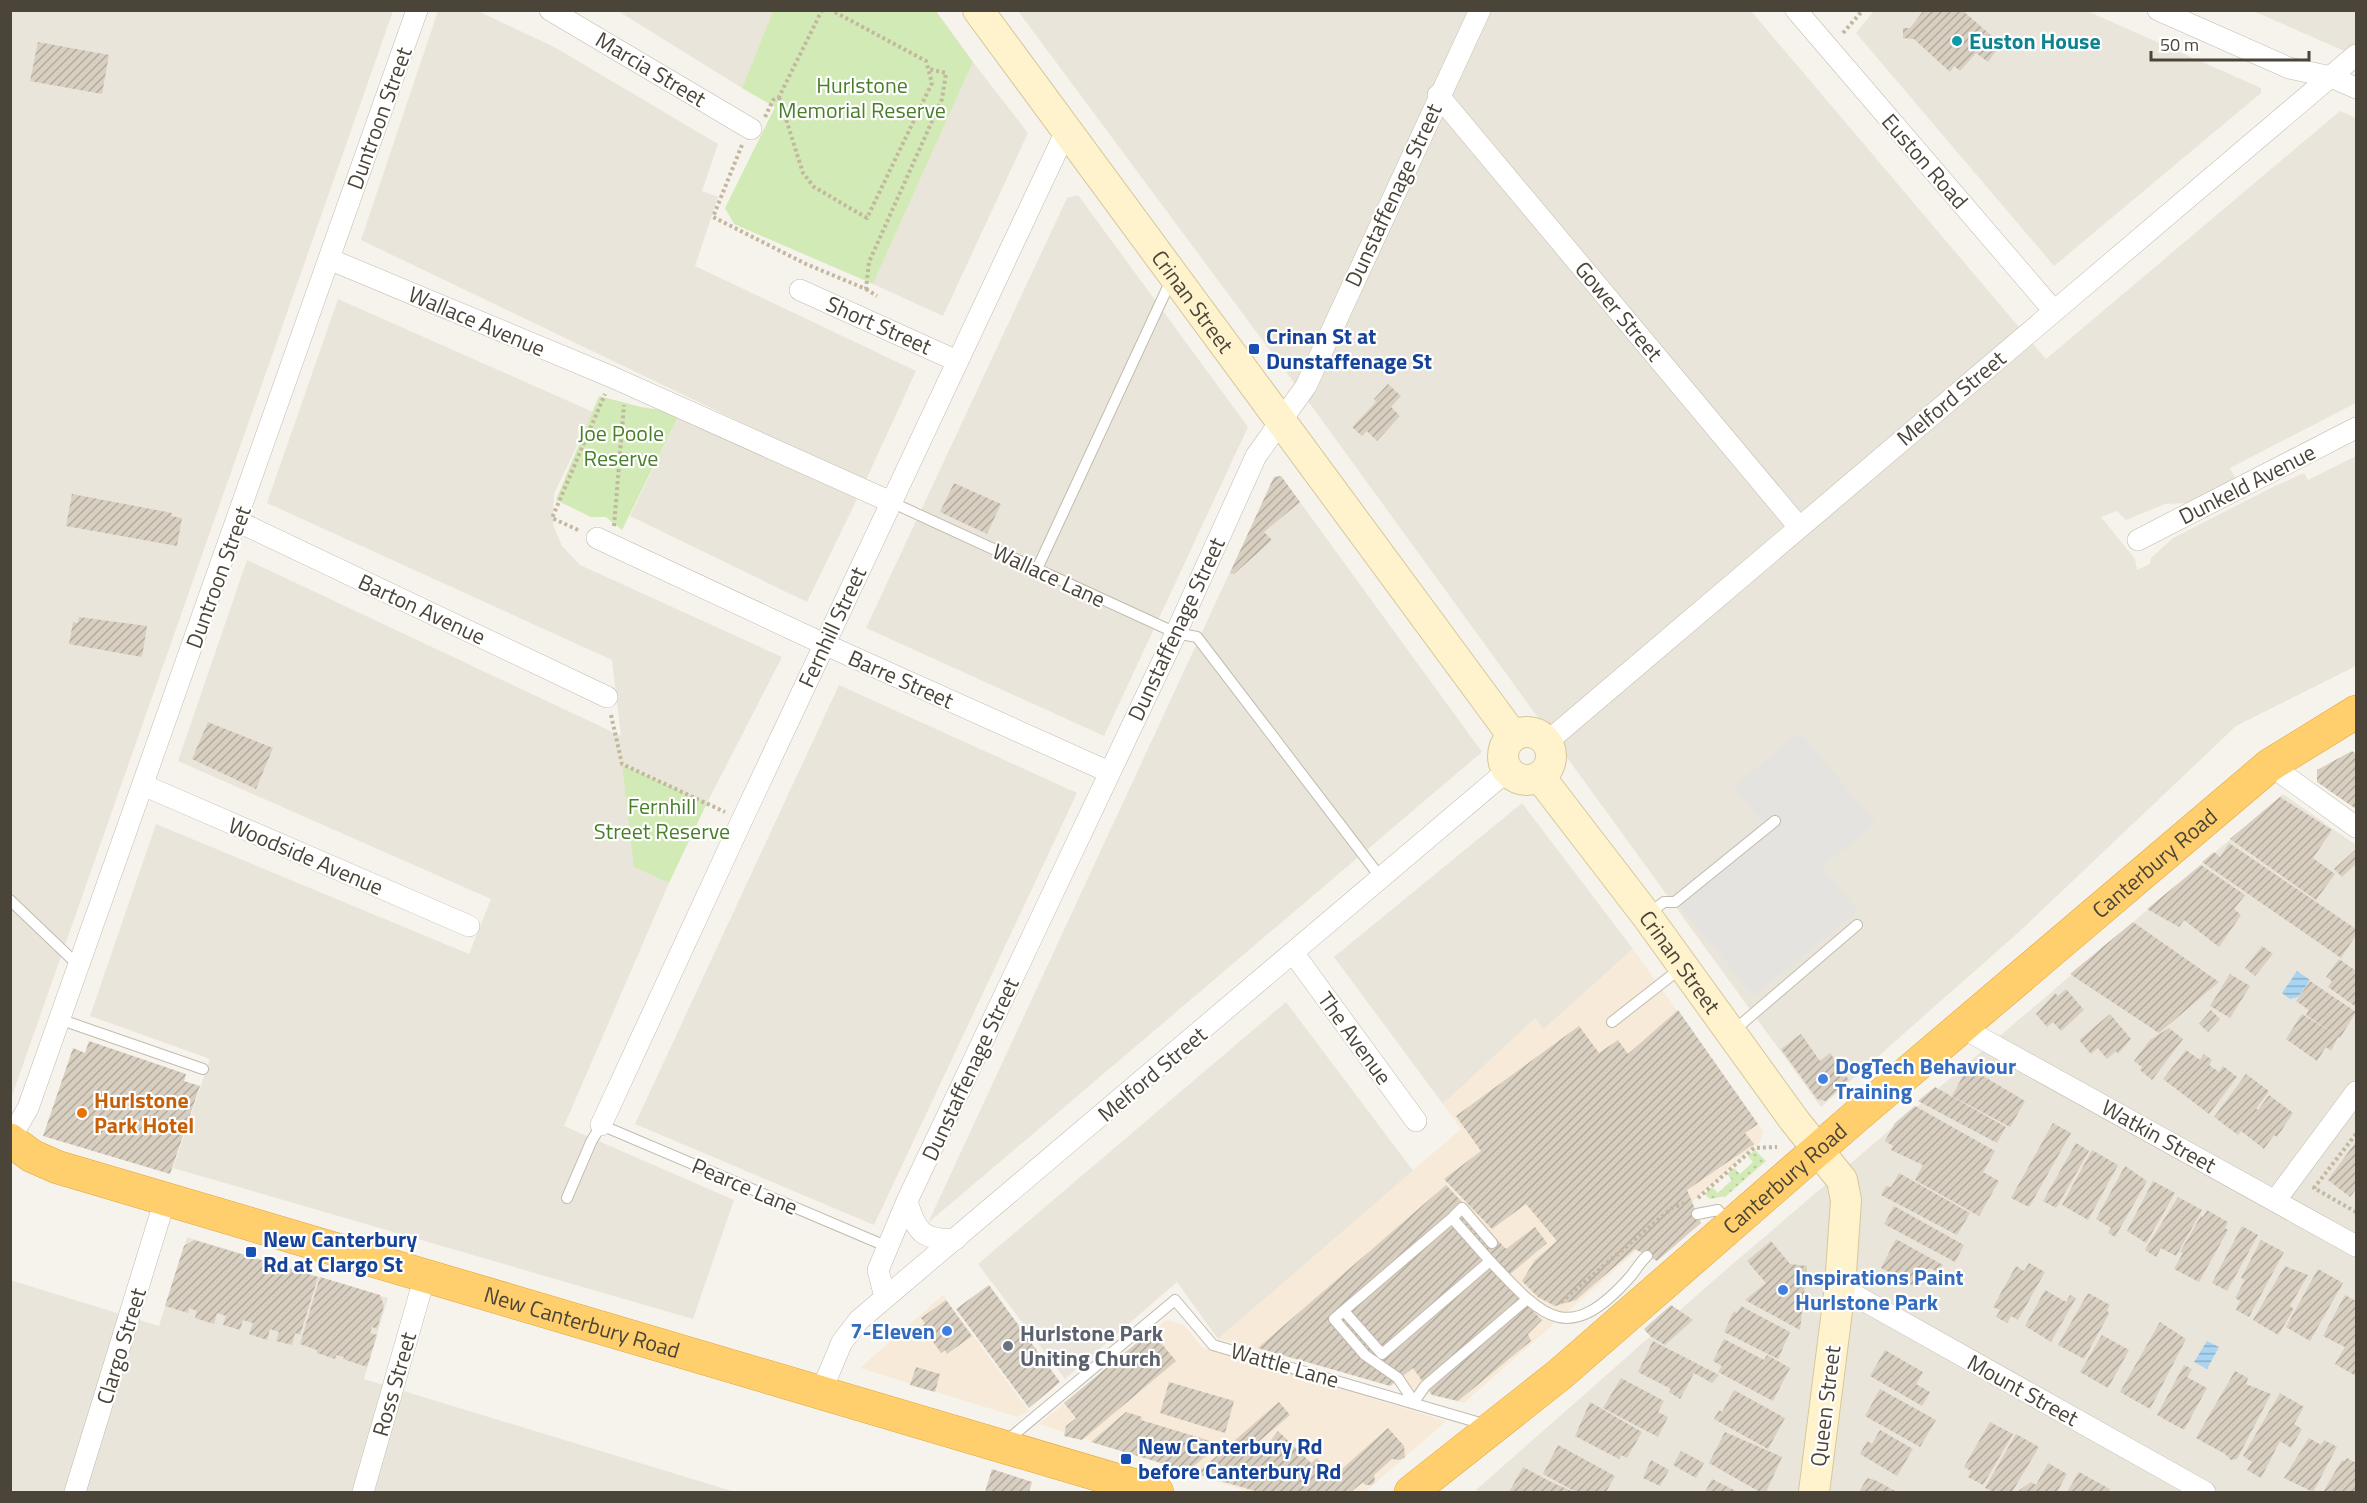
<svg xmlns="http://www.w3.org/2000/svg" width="2367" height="1503" font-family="'Titillium Web',sans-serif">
<defs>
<pattern id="garden-dots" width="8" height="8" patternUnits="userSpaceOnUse" patternTransform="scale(1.5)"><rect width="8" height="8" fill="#d2eab5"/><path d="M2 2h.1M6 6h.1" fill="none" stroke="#b6ca9c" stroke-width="1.8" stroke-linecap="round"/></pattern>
<pattern id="water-rules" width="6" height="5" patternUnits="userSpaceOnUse" patternTransform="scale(1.5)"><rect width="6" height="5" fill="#a9d4f2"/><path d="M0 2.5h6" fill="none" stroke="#8caec5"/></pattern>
<pattern id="building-hatch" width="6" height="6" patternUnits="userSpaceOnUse" patternTransform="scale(1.5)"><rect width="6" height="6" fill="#d8cfc1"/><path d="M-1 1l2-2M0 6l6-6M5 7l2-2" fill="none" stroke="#b1aa9e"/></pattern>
</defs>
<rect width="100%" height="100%" fill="#f6f3ec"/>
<path fill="#eae5da" d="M10,11h383l-381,1085 -2,-2z
M438,11h40l78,37 162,96 -16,47 16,6 -23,69 221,105 -51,111 -504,-242z
M618,11h155l-31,77z
M1018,11h733l295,348 294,-248 16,7v285l-126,65 6,11 -46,24 -25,1 -39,16 -9,-9 -16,6 34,42 2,11 13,-6 1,-6 22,-20 96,-49 35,-16 4,7 48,-24v210l-120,60 -215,204 -200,177 -500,-688z
M1874,11h213l174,77v5l-207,173 -198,-233z
M2253,11h103v45z
M973,62l55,71 -85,183 -70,-32z
M1078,195l170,232 -144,309 -238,-108 201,-430z
M338,299l255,113 -39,82 -1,31 9,21 18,19 202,92 -75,146 -84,-39 12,103 34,16 -105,243 170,74 -41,119 -520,-151 37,-109 -120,-43 66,-192 313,130 22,-55 -313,-138 69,-201 374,176 -9,-76 -345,-157z
M680,413l177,86 -50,103 -177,-86z
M1281,476l201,276 -554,471 346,-746z
M839,685l238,108 -203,432 -239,-101z
M2283,794l73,51v647h-874l-6,-2 238,-210z
M1522,803l111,146 -90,81 -8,-11 -92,85 -109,-147z
M1286,1002l128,170 -196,167 -41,-57 -112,97 -87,-115z
M187,1237l201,61 -24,81 371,113h-724l-1,-212 149,46z"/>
<path fill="#f7ead8" d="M1633,949l130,182 -3,11 -296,261 -246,-64 243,-210 -18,-25 92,-86 9,11z
M943,1295l86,116 -12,6 -157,-49z
M1166,1320l18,5 18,22 244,74 -81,71h-116l-210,-68z"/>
<path fill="#d2eab5" d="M773,11h163l37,51 -100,222 -139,-60 -9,-16 50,-101 -33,-19z
M599,396l42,11 39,6 -58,117 -16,-13h-15l-35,-17z
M622,764l85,39 -38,80 -35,-16z"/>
<path fill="url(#garden-dots)" d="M1755,1150l11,11 -40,35 -16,3 -5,-5 7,-7 6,6 14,-13 -5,-6 7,-6 6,6 13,-12 -5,-6z"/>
<path fill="#e5e3e0" d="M1800,732l76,91 -54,44 36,44 -104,85 -83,-100 91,-74 -29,-35z"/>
<path fill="url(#water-rules)" d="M2297,971l13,9 -12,17 -8,2 -8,-6z
M2207,1341l12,6 -12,22 -13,-7z"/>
<path fill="url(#building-hatch)" d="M1924,10h38l39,34 -13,18 -12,-9 -16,18 -6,-5 -4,6 -36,-33 -11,-1v-10h7z
M38,42l71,13 -7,39 -72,-13z
M1388,384l13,12 -10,11 9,9 -23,25 -10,-10 -5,5 -10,-9 24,-25 -2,-3z
M1281,476l19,26 -36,30 8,8 -38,34 -4,-1 44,-96z
M954,483l47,21 -14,30 -47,-22z
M72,494l100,19 -1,3 11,2 -5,28 -111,-20z
M79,617l68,9 -5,31 -73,-13 4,-22 5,1z
M208,722l65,26 -17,41 -64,-30z
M2352,751l4,3v55l-39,-27v-12z
M2280,797l52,33 -19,28 22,16 -19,26 -86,-61z
M2229,843l127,86v6l-15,23 -139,-96 12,-10 6,5z
M2356,849v15l-14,13 -8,-8z
M2201,865l44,30 -11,14 7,6 -22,32 -35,-27 -5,7 -32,-18z
M2133,922l86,60 -60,51 -89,-59z
M2262,946l11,8 -18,22 -10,-8z
M2339,959l17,12v36l-28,-20 4,-6 -6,-4z
M2230,974l20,12 -20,32 -20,-12z
M2310,981l46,31 -16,26 -2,-1 -7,14 -5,-4 -9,14 -31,-22 16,-25 31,19 -27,-18 3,-5 -13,-9z
M2066,989l18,21 -23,21 -8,-9 -6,5 -11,-13 19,-21 3,3z
M1678,1010l80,114 -13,9 9,11 -67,46 14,33 -44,38 -22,-12 -59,51 -21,6 -17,-9 -16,-16 13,-21 22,-19 -31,-37 -34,25 -48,-50 37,-28 -25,-35 123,-90 20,27 19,-13 10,14z
M2211,1010l9,9 -12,13 -9,-8z
M2110,1014l21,25 -13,15 -2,-3 -9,8 -9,-11 -7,6 -12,-14z
M2169,1028l14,11 -31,41 -12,-10 2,-3 -8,-6 16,-21z
M1801,1034l19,27 10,-8 19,27 -23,21 -9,-2 -36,-50z
M89,1041l97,33 -2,7 16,5 -30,88 -127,-38 30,-88 12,5z
M2186,1050l14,10 4,-6 8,6 -3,5 10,7 4,-6 14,11 -28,37 -46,-35z
M1968,1067l57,34 -15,26 -58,-31z
M2246,1074l23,17 -13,18 2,1 11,-15 24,18 -16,24 -3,-2 -10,14 -23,-18 -3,4 -24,-18z
M1935,1087l71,40 -9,16 -79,-42z
M1915,1106l80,45 -12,21 16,9 -20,35 -64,-36 8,-15 -32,-15 2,-4 -8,-5 10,-18z
M2053,1123l18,10 -42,74 -18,-9z
M2076,1143l13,8 -33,57 -13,-7z
M2355,1143l1,46 -6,8 -22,-17z
M2092,1150l26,15 -30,55 -26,-15z
M2125,1166l22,15 -32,56 -7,-4 3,-5 -15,-9z
M1899,1173l71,40 -13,22 -76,-40 5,-9 5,1z
M2153,1181l22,12 -29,50 -19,-12z
M1446,1185l60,64 29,-22 12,16 -45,38 40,39 -14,14 3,7 -73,60 -26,-6 -19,-27 -23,18 -132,-38z
M2178,1197l24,13 -26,46 -15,-8 -5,9 -11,-7z
M1894,1206l70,39 -9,17 -71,-38z
M2207,1210l21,12 -3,6 3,2 -29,52 -25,-13 9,-16 -3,-1 21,-36 2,1z
M2242,1226l16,9 -31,56 -15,-8z
M1896,1239l47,26 -5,7 -8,-4 -3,1 -10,19 -36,-20z
M194,1240l124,37 -18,58 -5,-2 -3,12 -16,-4 3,-9 -9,-3 -3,11 -18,-6 4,-11 -10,-3 -3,10 -17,-5 3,-9 -9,-3 -3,11 -19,-6 2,-7 -8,-3 -1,5 -23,-7 19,-60z
M2261,1240l23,12 -35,65 -13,-7 4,-9 -5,-3 10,-18 -4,-2z
M1771,1241l19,23 17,2 -7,64 -55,-30 21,-17 -19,-22z
M2029,1263l16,9 -27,48 -7,-4 -4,7 -11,-6 4,-7 -7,-3 23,-41 8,5z
M2285,1266l23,9 -18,31 4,3 -16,26 -25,-15z
M2318,1269l25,14 -33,58 -24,-14z
M320,1277l60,18 4,11 -7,23 -5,-2 -2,6 7,2 -10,32 -24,-8 1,-2 -8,-2 -1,4 -18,-6v-3l-17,-6z
M989,1285l71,97 -31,26 -73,-99z
M2045,1290l21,12 4,-7 6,3 -25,44 -26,-16z
M2088,1293l22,12 -3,5 2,4 -25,45 -26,-14z
M2345,1295l11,6v75l-21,-12 10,-17 -22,-11z
M946,1300l26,36 -25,18 -2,-4 -4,3 -19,-27 3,-3 -4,-5z
M1671,1305l22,15 -28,25 -15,-9 -6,-7z
M1741,1306l49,26 -12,27 -54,-27 10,-21 3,2z
M2160,1322l26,17 -36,70 -30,-17z
M1151,1331l25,30 -94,79 -18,-4 2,-10 10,-8 -12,-15z
M2102,1335l27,15 -21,38 -28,-16z
M1724,1339l40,21 3,-5 23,13 -17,33 -55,-29 4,-6 -9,-5z
M1653,1341l66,34 -7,8 -18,-10 -14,26 -11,-7 2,-3 -33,-17z
M1885,1350l38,22 -7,12 14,8 -8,14 -52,-30z
M2184,1365l8,4 -5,8 20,11 -23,42 -27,-15z
M916,1367l24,7 -5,18 -25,-7z
M2235,1371l13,7 -2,6 25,10 -34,65 -6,1 -6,-6 -29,-16z
M1621,1378l43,23 -6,11 10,5 -10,20 -55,-29z
M1169,1382l65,19 -9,32 -65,-20z
M1880,1389l56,31 -16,27 -55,-31z
M1734,1390l51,28 -17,31 -54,-30 5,-9 3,2z
M2280,1393l24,14 -10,17 8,5 -11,19 -11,-7 -19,37 -14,-8 5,-8 -9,-6z
M1279,1402l11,13 -34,29 7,6 15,-19 33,32 6,-5 16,19 55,-49 16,18 1,11 -5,3 -8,-1 -18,16 1,7 -4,3h-6l-2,-3 -12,10h-92l-63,-18z
M1590,1402l52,30 -15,26 -6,-3 -2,4 -44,-23z
M1126,1412l16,5 -1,3 79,24 -32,27 -97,-29z
M1990,1422l23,12 -30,51 -15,-8 3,-6 -7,-4z
M1880,1430l33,19 -16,27 -37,-22 7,-13 5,3z
M1725,1432l57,25 -16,35h-6l-51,-29z
M2016,1434l23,13 -27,45h-19l-8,-4z
M2309,1438l12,7 3,-5 13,7 -24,45 -29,-14z
M1558,1445l57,31 -9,16h-30l-33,-18z
M1681,1451l23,12 -8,15 -23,-13z
M2347,1458l9,5v29h-33l19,-32 3,1z
M1651,1460l18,10 -9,16 -17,-8z
M2048,1463l19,11 -10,18h-40l14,-10 5,3z
M1523,1467l28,15 23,10h-65z
M992,1469l40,13 -3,10h-44z
M2079,1472l31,17 -2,3h-41z
M1867,1478l8,2 22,12h-38z
M1712,1479l26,13h-33z"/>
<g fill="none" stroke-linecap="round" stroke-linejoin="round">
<defs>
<path id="lane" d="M891,502l285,131 21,4 184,241
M1037,569l135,-291
M10,900l68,65
M1648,914l16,-12h11l100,-81
M59,1019l144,50
M1612,1022l69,-54
M1732,1032l125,-107
M567,1198l24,-56 10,-17 287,122
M1697,1214l21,-4 11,14
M1452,1218l10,-10 30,35
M1490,1261c52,55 77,87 140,16 6,-7 10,-15 17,-21
M1344,1311l38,43 108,-93 -38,-43 -118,101 31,36 33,23 16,24 11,-16 101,-86
M1005,1442l170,-142 38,45 274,80"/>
<path id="street" d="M550,10l201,119
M1796,10l258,301
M2158,10l131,58 42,9 25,11
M1438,95l361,432
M329,259l283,118 279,125
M800,290l157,71
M237,521l370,176
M597,538l227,106 285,128
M2138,540l218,-112
M1547,742l809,-687
M2270,765l86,62
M143,785l326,141
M1294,954l122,167
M1961,1027l395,219
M601,1125l141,-305 324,-689
M10,1139l18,-31 389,-1098
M907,1201c9,31 16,40 49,38
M2275,1201l81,-109
M1840,1287l365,205
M885,1297l-7,-27 29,-69 269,-568 80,-177 50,-70 174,-376
M820,1394l22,-52 17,-22 649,-550
M75,1492l90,-292
M363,1492l62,-216"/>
<g id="secondary">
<path id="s1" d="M978,10l535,726"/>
<circle cx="1527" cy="756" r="24"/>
<path id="s2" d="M1540,777l106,138 148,205 48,60 4,20 -6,87 -26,205"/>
</g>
<g id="highway">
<path id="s3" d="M10,1140l22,16 25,11 1100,325"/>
<path id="s4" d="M1411,1492l148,-117 294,-256 417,-354 86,-53"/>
</g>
</defs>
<use href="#lane" stroke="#c2bbae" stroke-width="12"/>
<use href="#street" stroke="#c2bbae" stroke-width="22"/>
<use href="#secondary" stroke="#d6c79b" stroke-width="32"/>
<use href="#highway" stroke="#e0a43c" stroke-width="34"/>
<path stroke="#c4b79f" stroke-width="4" stroke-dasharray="3 3" stroke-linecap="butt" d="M1843,33l20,-23
M779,97l24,76 11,14 53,31 65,-135 -6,-22 -95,-51
M765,117l8,-17 6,-3 43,-87
M742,145l-29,72 93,47 60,25 3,-27 73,-163 4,-26 -17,-4
M866,289l11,7
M614,526l10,-121
M578,530l-26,-12 53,-124
M611,715l11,49 103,48
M2356,1134l-42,54 42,24
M1698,1198l56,-50 23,-1
M1561,1302l111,-94 13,-5"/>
<use href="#lane" stroke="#fff" stroke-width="10"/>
<use href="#street" stroke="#fff" stroke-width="21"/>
<use href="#secondary" stroke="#fff3cd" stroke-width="30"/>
<use href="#highway" stroke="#ffcf6e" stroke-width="33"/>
</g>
<circle fill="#0f9aa8" stroke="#fff" stroke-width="2" cx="1957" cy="41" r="6"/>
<g fill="#1a4fb4" stroke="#fff" stroke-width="2">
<rect x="1248" y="343" width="12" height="12" rx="3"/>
<rect x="245" y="1246" width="12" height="12" rx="3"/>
<rect x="1120" y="1453" width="12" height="12" rx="3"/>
</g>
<g fill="#3f7fe0" stroke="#fff" stroke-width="2">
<circle cx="1823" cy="1079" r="6"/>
<circle cx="1783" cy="1290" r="6"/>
<circle cx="947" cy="1331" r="6"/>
</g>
<circle fill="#e8710a" stroke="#fff" stroke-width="2" cx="82" cy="1113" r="6"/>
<circle fill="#6b7280" stroke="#fff" stroke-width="2" cx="1008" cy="1346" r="6"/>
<g text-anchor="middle" stroke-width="4.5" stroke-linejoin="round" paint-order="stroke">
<g font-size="22" font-weight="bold" fill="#0d838f" stroke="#fff" text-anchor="start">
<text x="1969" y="49">Euston House</text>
</g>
<g font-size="22" fill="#4b4439" stroke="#fff">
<text transform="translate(651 69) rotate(31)" y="8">Marcia Street</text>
<text transform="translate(379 118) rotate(-70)" y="8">Duntroon Street</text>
<text transform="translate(1925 161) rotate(49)" y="8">Euston Road</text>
<text transform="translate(1393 195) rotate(-65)" y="8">Dunstaffenage Street</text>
<text dy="8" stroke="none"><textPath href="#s1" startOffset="362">Crinan Street</textPath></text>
<text transform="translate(1619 311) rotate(50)" y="8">Gower Street</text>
<text transform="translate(477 321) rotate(23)" y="8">Wallace Avenue</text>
<text transform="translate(879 325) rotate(24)" y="8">Short Street</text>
<text transform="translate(1951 398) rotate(-40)" y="8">Melford Street</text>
<text transform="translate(2247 484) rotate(-27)" y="8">Dunkeld Avenue</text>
<text transform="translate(1049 575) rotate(25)" y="8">Wallace Lane</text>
<text transform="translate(218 577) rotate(-70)" y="8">Duntroon Street</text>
<text transform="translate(422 609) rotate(25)" y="8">Barton Avenue</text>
<text transform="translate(832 627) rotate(-65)" y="8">Fernhill Street</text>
<text transform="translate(1176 629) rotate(-65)" y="8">Dunstaffenage Street</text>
<text transform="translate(901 679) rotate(24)" y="8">Barre Street</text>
<text transform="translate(306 856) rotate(23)" y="8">Woodside Avenue</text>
<text dy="8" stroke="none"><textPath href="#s4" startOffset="974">Canterbury Road</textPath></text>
<text dy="8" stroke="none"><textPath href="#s2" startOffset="232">Crinan Street</textPath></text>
<text transform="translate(1355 1038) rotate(54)" y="8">The Avenue</text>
<text transform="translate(970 1069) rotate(-65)" y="8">Dunstaffenage Street</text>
<text transform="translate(1152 1074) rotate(-40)" y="8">Melford Street</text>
<text transform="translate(2159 1136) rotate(29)" y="8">Watkin Street</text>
<text dy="8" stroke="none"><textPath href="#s4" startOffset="488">Canterbury Road</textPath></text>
<text transform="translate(745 1186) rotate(23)" y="8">Pearce Lane</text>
<text dy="8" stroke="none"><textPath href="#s3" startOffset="602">New Canterbury Road</textPath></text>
<text transform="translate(121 1346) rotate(-73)" y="8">Clargo Street</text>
<text transform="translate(1285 1365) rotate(16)" y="8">Wattle Lane</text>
<text transform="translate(394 1384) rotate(-74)" y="8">Ross Street</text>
<text transform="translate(2023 1390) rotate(29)" y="8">Mount Street</text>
<text transform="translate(1825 1406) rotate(-83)" y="8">Queen Street</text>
</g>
<g font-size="22" fill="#4a7f2a" stroke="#fff">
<text x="862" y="93">Hurlstone<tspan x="862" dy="25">Memorial Reserve</tspan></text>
<text x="621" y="441">Joe Poole<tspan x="621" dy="25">Reserve</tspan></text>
<text x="662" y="814">Fernhill<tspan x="662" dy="25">Street Reserve</tspan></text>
</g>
<g font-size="22" font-weight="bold" fill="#164399" stroke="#fff" text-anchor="start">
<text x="1266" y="344">Crinan St at<tspan x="1266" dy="25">Dunstaffenage St</tspan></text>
<text x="263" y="1247">New Canterbury<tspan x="263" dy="25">Rd at Clargo St</tspan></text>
<text x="1138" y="1454">New Canterbury Rd<tspan x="1138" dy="25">before Canterbury Rd</tspan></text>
</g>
<g font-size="22" font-weight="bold" fill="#366cbe" stroke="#fff" text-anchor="start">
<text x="1835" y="1074">DogTech Behaviour<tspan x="1835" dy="25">Training</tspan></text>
<text x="1795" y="1285">Inspirations Paint<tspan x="1795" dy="25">Hurlstone Park</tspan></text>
<text x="935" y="1339" text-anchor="end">7-Eleven</text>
</g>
<g font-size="22" font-weight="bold" fill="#c56008" stroke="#fff" text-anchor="start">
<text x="94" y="1108">Hurlstone<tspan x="94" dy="25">Park Hotel</tspan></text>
</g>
<g font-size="22" font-weight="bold" fill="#5b616d" stroke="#fff" text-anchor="start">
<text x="1020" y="1341">Hurlstone Park<tspan x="1020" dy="25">Uniting Church</tspan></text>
</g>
</g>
<rect width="2367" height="1503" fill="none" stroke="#4b4439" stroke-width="24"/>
<path d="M2151 51v9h158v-9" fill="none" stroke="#4b4439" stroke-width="3"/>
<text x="2160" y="51" font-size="18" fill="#4b4439" stroke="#ffffff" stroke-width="4.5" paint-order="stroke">50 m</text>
</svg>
